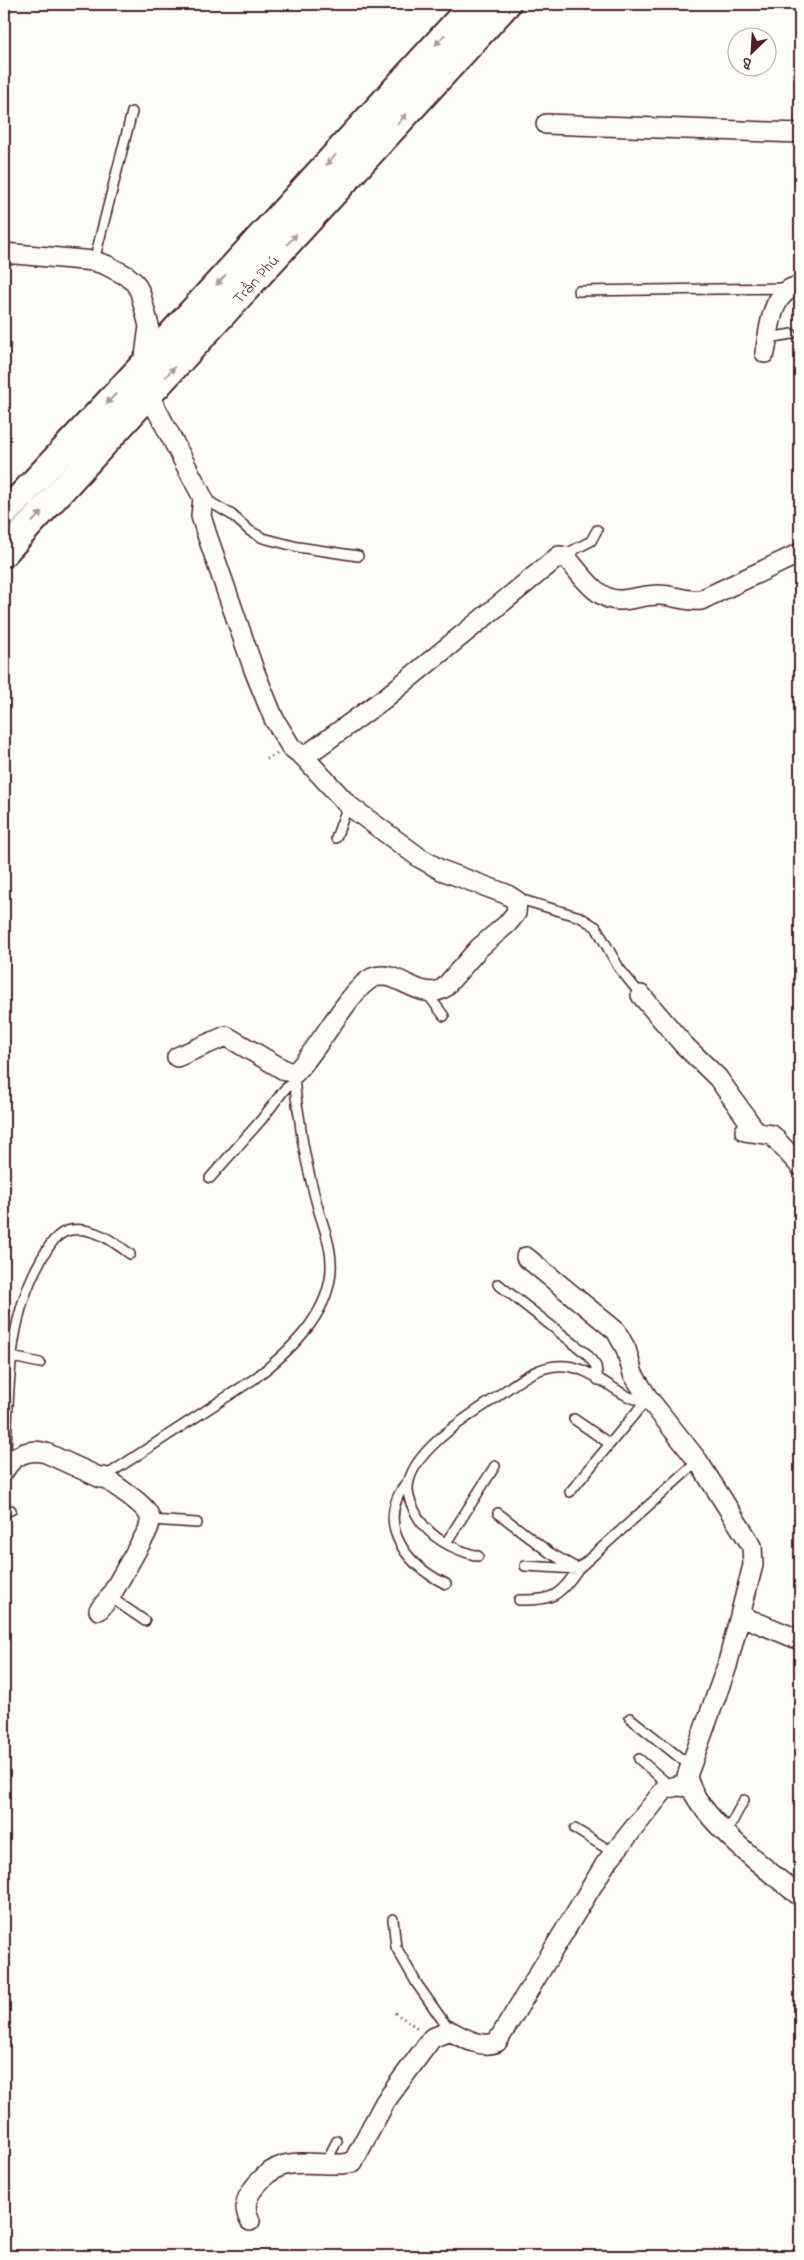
<svg xmlns="http://www.w3.org/2000/svg" width="804" height="2260" font-family="'Indie Flower',sans-serif">
<rect width="100%" height="100%" fill="#fdfcf7"/>
<filter id="ink" filterUnits="userSpaceOnUse"><feTurbulence type="fractalNoise" baseFrequency=".02" numOctaves="2"/><feDisplacementMap in="SourceGraphic" scale="10" xChannelSelector="R" yChannelSelector="G"/><feConvolveMatrix kernelMatrix="1 2 1 2 8 2 1 2 1" color-interpolation-filters="sRGB"/></filter>
<g filter="url(#ink)">
<g fill="none" stroke-linecap="round" stroke-linejoin="round">
<defs>
<path id="service" d="M94,261l38,-149
M578,291l209,-3
M768,338l24,-4
M203,498l29,17 18,16 13,7 35,9 60,9
M562,556l29,-15 6,-11
M336,838l12,-33
M516,898l64,19 16,10 23,41 22,27
M426,992l18,24
M210,1178l52,-59 22,-29 10,-8
M498,1284l89,70 9,12 2,14
M12,1357l28,6
M574,1419l36,25
M8,1463l-2,-13c3,-65 2,-134 36,-192 7,-12 15,-26 29,-28 22,-4 43,12 59,24
M104,1477l150,-98c39,-30 85,-73 76,-127 -2,-15 -8,-30 -12,-44 -8,-29 -15,-56 -18,-86 -2,-14 -7,-35 -5,-49
M410,1478c-37,43 -7,85 36,106
M570,1492l78,-94
M4,1512l7,-2
M498,1513l52,40 28,16c-18,27 -26,32 -59,31
M151,1520l46,3
M446,1543l49,-77
M478,1556c-23,-6 -46,-17 -59,-37 -5,-9 -11,-19 -11,-29 -1,-35 57,-72 83,-89 21,-15 46,-38 75,-35 22,2 42,20 61,30l8,3 13,-1
M525,1566l53,3 120,-108
M110,1597l35,24
M630,1718l59,47
M639,1759l31,27
M575,1829l39,24
M726,1833l18,-33
M393,1919l3,28 21,37 33,47
M325,2164l12,-23"/>
<path id="minor" d="M546,124l254,9
M4,253l90,8 12,4 21,11 8,7 5,9 9,34 -5,38 5,31 54,103 -2,18 5,16 48,138 20,49 17,28 13,10 44,48 72,53 21,12 65,24 11,7 -1,12 -9,11 -28,24 -35,40c-24,15 -48,-21 -72,-10 -22,11 -56,75 -77,95l-9,-2 -60,-35 -49,21
M765,353c5,-24 5,-63 35,-67
M304,757l81,-59 174,-142 7,1c14,16 32,45 55,43 13,-1 25,-5 38,-5 15,0 27,7 42,5l99,-47
M641,995l42,49 35,34 39,55
M745,1131l27,4 28,31
M526,1257l90,74 10,18 7,25 15,24 50,63 54,85 1,19 -26,101 -40,110c8,40 81,95 113,120
M4,1471c9,-16 25,-23 42,-18l55,25 3,-1c11,9 40,26 45,38 3,5 0,10 -1,15l-38,67 -11,13
M741,1616l59,24
M250,2221c-6,-11 -5,-22 3,-32 22,-29 39,-27 73,-25 9,0 18,1 27,-2l32,-60 47,-64 18,-7c13,7 32,18 47,11l109,-179 59,-74 12,-3 12,1"/>
<g id="secondary">
<path d="M4,514l140,-150 329,-360"/>
<path id="s1" d="M4,553l503,-549"/>
</g>
</defs>
<use href="#service" stroke="#4a1f2b" stroke-width="12"/>
<use href="#minor" stroke="#4a1f2b" stroke-width="22"/>
<use href="#secondary" stroke="#4a1f2b" stroke-width="30"/>
<path stroke="#4a1f2b" stroke-width="3" stroke-dasharray="1 4" stroke-linecap="butt" d="M267,759l10,-5
M395,2013l24,16"/>
<use href="#service" stroke="#fdfcf7" stroke-width="9"/>
<use href="#minor" stroke="#fdfcf7" stroke-width="19"/>
<use href="#secondary" stroke="#fdfcf7" stroke-width="26"/>
</g>
<defs><path id="oneway-solid" d="M-6-.8H1V-3.2L6.5 0L1 3.2V.8H-6Z" transform="scale(1.25)"/></defs>
<g fill="#ac999b">
<use href="#oneway-solid" transform="translate(440 40) rotate(132)"/>
<use href="#oneway-solid" transform="translate(402 119) rotate(-48)"/>
<use href="#oneway-solid" transform="translate(331 160) rotate(132)"/>
<use href="#oneway-solid" transform="translate(292 239) rotate(-48)"/>
<use href="#oneway-solid" transform="translate(221 280) rotate(132)"/>
<use href="#oneway-solid" transform="translate(170 372) rotate(-48)"/>
<use href="#oneway-solid" transform="translate(111 399) rotate(133)"/>
<use href="#oneway-solid" transform="translate(37 517) rotate(-47)"/>
</g>
</g>
<g text-anchor="middle" stroke-width="4" stroke-linejoin="round" paint-order="stroke">
<g font-size="16" fill="#4a1f2b" stroke="#fdfcf7">
<text dy="6" stroke="none"><textPath href="#s1" startOffset="372">Trần Phú</textPath></text>
</g>
</g>
<rect width="804" height="2260" fill="none" stroke="#fdfcf7" stroke-width="20"/>
<rect x="10" y="10" width="784" height="2240" fill="none" stroke="#4a1f2b" stroke-width="2" filter="url(#ink)"/>
<g transform="translate(752 52) rotate(205)"><circle r="24" fill="#fdfcf7" stroke="#b5a4a5"/>
<path d="M0-4L9 19L0 12L-9 19Z" fill="#4a1f2b"/>
<text y="-8" font-size="14" font-weight="bold" text-anchor="middle" fill="#4a1f2b">B</text>
</g>
</svg>
